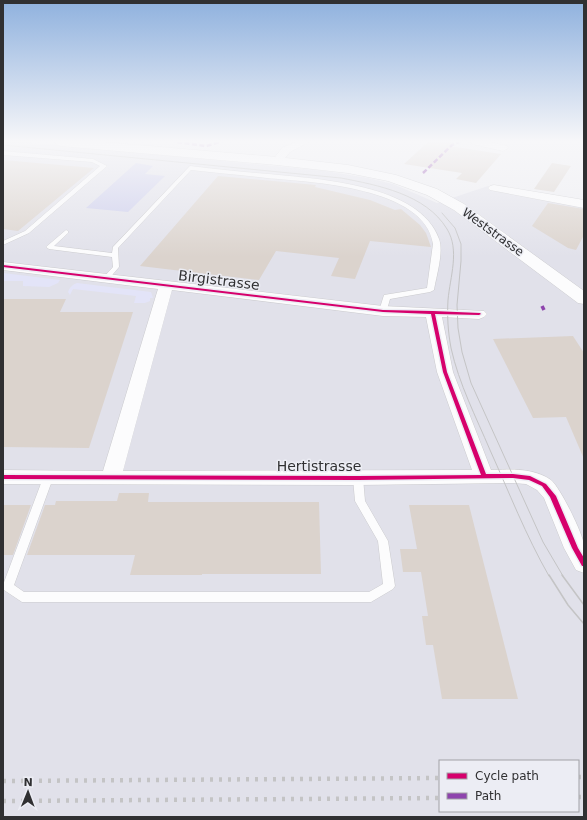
<svg xmlns="http://www.w3.org/2000/svg" width="587" height="820" font-family="'DejaVu Sans',sans-serif">
<rect width="100%" height="100%" fill="#eeeef2"/>
<path fill="#e1e1ea" fill-rule="evenodd" d="M3,142h19l69,6 234,23 43,7 25,6 44,19 51,-17 96,16v615h-581zM440,761h138v50h-138z"/>
<path fill="#e3e4f8" d="M3,273l57,7 -2,3 -9,4 -26,-1v-5h-20z
M77,283l74,9 2,6h-3v3l-5,2h-11l2,-7 -63,-7 -3,6 -2,-3c2,-5 4,-7 9,-9z"/>
<path fill="#cdceec" d="M136,163l17,3 -8,8 20,2 -37,36 -42,-4z"/>
<path fill="#dbd3cd" d="M428,142h25l-4,4 52,8 -25,29 -20,-4 6,-6 -58,-9z
M3,160l45,4 46,4 -76,63 -15,-2z
M552,163l19,3 -17,26 -20,-3z
M218,176l98,9 -1,2 55,13 25,10 6,-1 19,16 6,8 5,14 -61,-6 -15,38 -24,-3 8,-18 -63,-7 -17,29 -119,-14z
M548,203l36,6v26l-8,15 -8,-2 -36,-22z
M3,299h63l-6,13h73l-44,136 -86,-1z
M573,336l11,17v106l-18,-42 -33,1 -40,-79z
M119,493h30l-1,9h171l2,72h-119v1h-72l5,-20h-108l18,-50h10l1,-4h61z
M3,505h28l-18,50h-10z
M409,505h60l49,194h-76l-9,-54h-7l-4,-29h6l-7,-44h-18l-3,-23h17z"/>
<g fill="none" stroke-linecap="round" stroke-linejoin="round">
<defs>
<path id="service" d="M3,151l90,8 14,7 -78,67 -26,12v-4l22,-10 75,-65 -8,-4 -89,-7z
M190,166c26,3 52,6 79,8 48,5 151,10 170,65 5,13 -3,38 -5,51l-4,2 -40,7 -4,14h-6l-1,-2 5,-16 43,-7 6,-44c-8,-57 -122,-62 -166,-66 -25,-3 -50,-5 -76,-8l-73,78 1,19 -11,13 -2,1 -4,-2 11,-12 -1,-10 -63,-8 -3,-2 20,-17 2,1v2l-14,13 58,7 1,-6z
M48,475l4,1 1,2 -39,107 10,7h345l14,-8 -5,-43 -23,-40 -2,-23 1,-2h8l1,2 2,23 23,40 7,45 -2,3 -22,13h-349l-18,-12 -1,-5 40,-107 1,-2z"/>
<path id="minor" d="M296,142h13l-19,10 -9,11h-8l-1,-2 10,-13z
M471,142h18l18,4 1,2 -5,3 -31,-7z
M494,185l90,15v8l-94,-18 -2,-2 2,-2z
M3,262l380,44 101,5 3,3 -3,3 -5,2 -37,-2 11,55 38,98c20,-1 43,-2 60,10 9,7 32,54 33,65 1,9 0,18 0,28l-8,-3 -12,-22 -20,-50 -7,-8 -11,-6 -13,-1 -155,2 -355,-1v-14l100,1 55,-182 -155,-19zM172,290l211,26 43,1 11,55 35,98 -349,1z"/>
<path id="secondary" d="M55,142h47l175,15 71,8 48,10 41,14 27,15 120,87v13l-6,-1 -124,-93 -27,-15 -39,-14 -40,-8 -71,-8 -216,-19 -4,-1z"/>
</defs>
<use href="#service" stroke="#cbcbce" stroke-width="1"/>
<use href="#minor" stroke="#cbcbce" stroke-width="1"/>
<use href="#secondary" stroke="#cbcbce" stroke-width="1"/>
<use href="#service" fill="#fcfcfd" fill-rule="evenodd"/>
<use href="#minor" fill="#fcfcfd" fill-rule="evenodd"/>
<use href="#secondary" fill="#fcfcfd" fill-rule="evenodd"/>
<path stroke="#c4c4c5" stroke-width="1" d="M3,145l338,33c36,7 85,16 106,51 13,21 3,48 1,71 -1,16 0,32 3,48 8,36 25,69 39,102 19,42 36,86 59,126
M442,213l13,15 6,16v17l-4,44 1,23 4,24 9,31 72,159 20,34"/>
<path stroke="#c4c4c5" stroke-width="1.5" d="M549,575l19,30 16,19
M562,575l22,30"/>
<path stroke="#c4c4c5" stroke-width="4.5" stroke-dasharray="3 6" stroke-linecap="butt" d="M578,777h6
M3,781l437,-3
M578,797h6
M3,801l437,-3"/>
<path stroke="#8e44ad" stroke-width="2.5" stroke-dasharray="5 2.5" stroke-linecap="butt" d="M177,142l29,4 14,-4
M423,173l29,-28 7,-3"/>
<path stroke="#8e44ad" stroke-width="3.5" stroke-dasharray="6 3.5" stroke-linecap="butt" d="M542,306l2,4"/>
<defs>
<path id="cycleway" d="M3,265l380,45 50,1 47,2 1,1 -2,1 -44,-1 12,58 39,102h27l17,2 16,8 10,12 22,52 6,10v8h-2l-10,-18 -22,-51 -8,-11 -13,-6 -16,-2 -155,2 -355,-1v-4l355,1 123,-1 -38,-103 -12,-58 -48,-2 -380,-45z"/>
</defs>
<use href="#cycleway" stroke="#ecedf4" stroke-width="3"/>
<use href="#cycleway" fill="#d6006c" fill-rule="evenodd"/>
</g>
<linearGradient id="sky" x2="0" y2="1"><stop stop-color="#8fb1de"/><stop offset="0.55" stop-color="#f7f7f9"/><stop offset="1" stop-color="#f7f7f9" stop-opacity="0"/></linearGradient>
<rect width="587" height="257" fill="url(#sky)"/>
<g text-anchor="middle" stroke-width="3" stroke-linejoin="round" paint-order="stroke">
<g font-size="12" fill="#303032" stroke="#ecedf4">
<text transform="translate(493 232) rotate(36)" y="4">Weststrasse</text>
</g>
<g font-size="14" fill="#303032" stroke="#ecedf4">
<text transform="translate(219 280) rotate(7)" y="5">Birgistrasse</text>
<text x="319" y="471">Hertistrasse</text>
</g>
</g>
<rect width="587" height="820" fill="none" stroke="#303032" stroke-width="8"/>
<rect x="439" y="760" width="140" height="52" fill="#ecedf4" stroke="#a1a1a6"/>
<rect x="447" y="773" width="20" height="6" fill="#d6006c" stroke="#a1a1a6"/>
<text x="475" y="780" font-size="12" fill="#303032">Cycle path</text>
<rect x="447" y="793" width="20" height="6" fill="#8e44ad" stroke="#a1a1a6"/>
<text x="475" y="800" font-size="12" fill="#303032">Path</text>
<g transform="translate(28 792) rotate(1)" stroke="#ecedf4" stroke-width="3" paint-order="stroke">
<path d="M0-3L7 15L0 10L-7 15Z" fill="#303032"/>
<text y="-6" font-size="11" font-weight="bold" text-anchor="middle" fill="#303032">N</text>
</g>
</svg>
